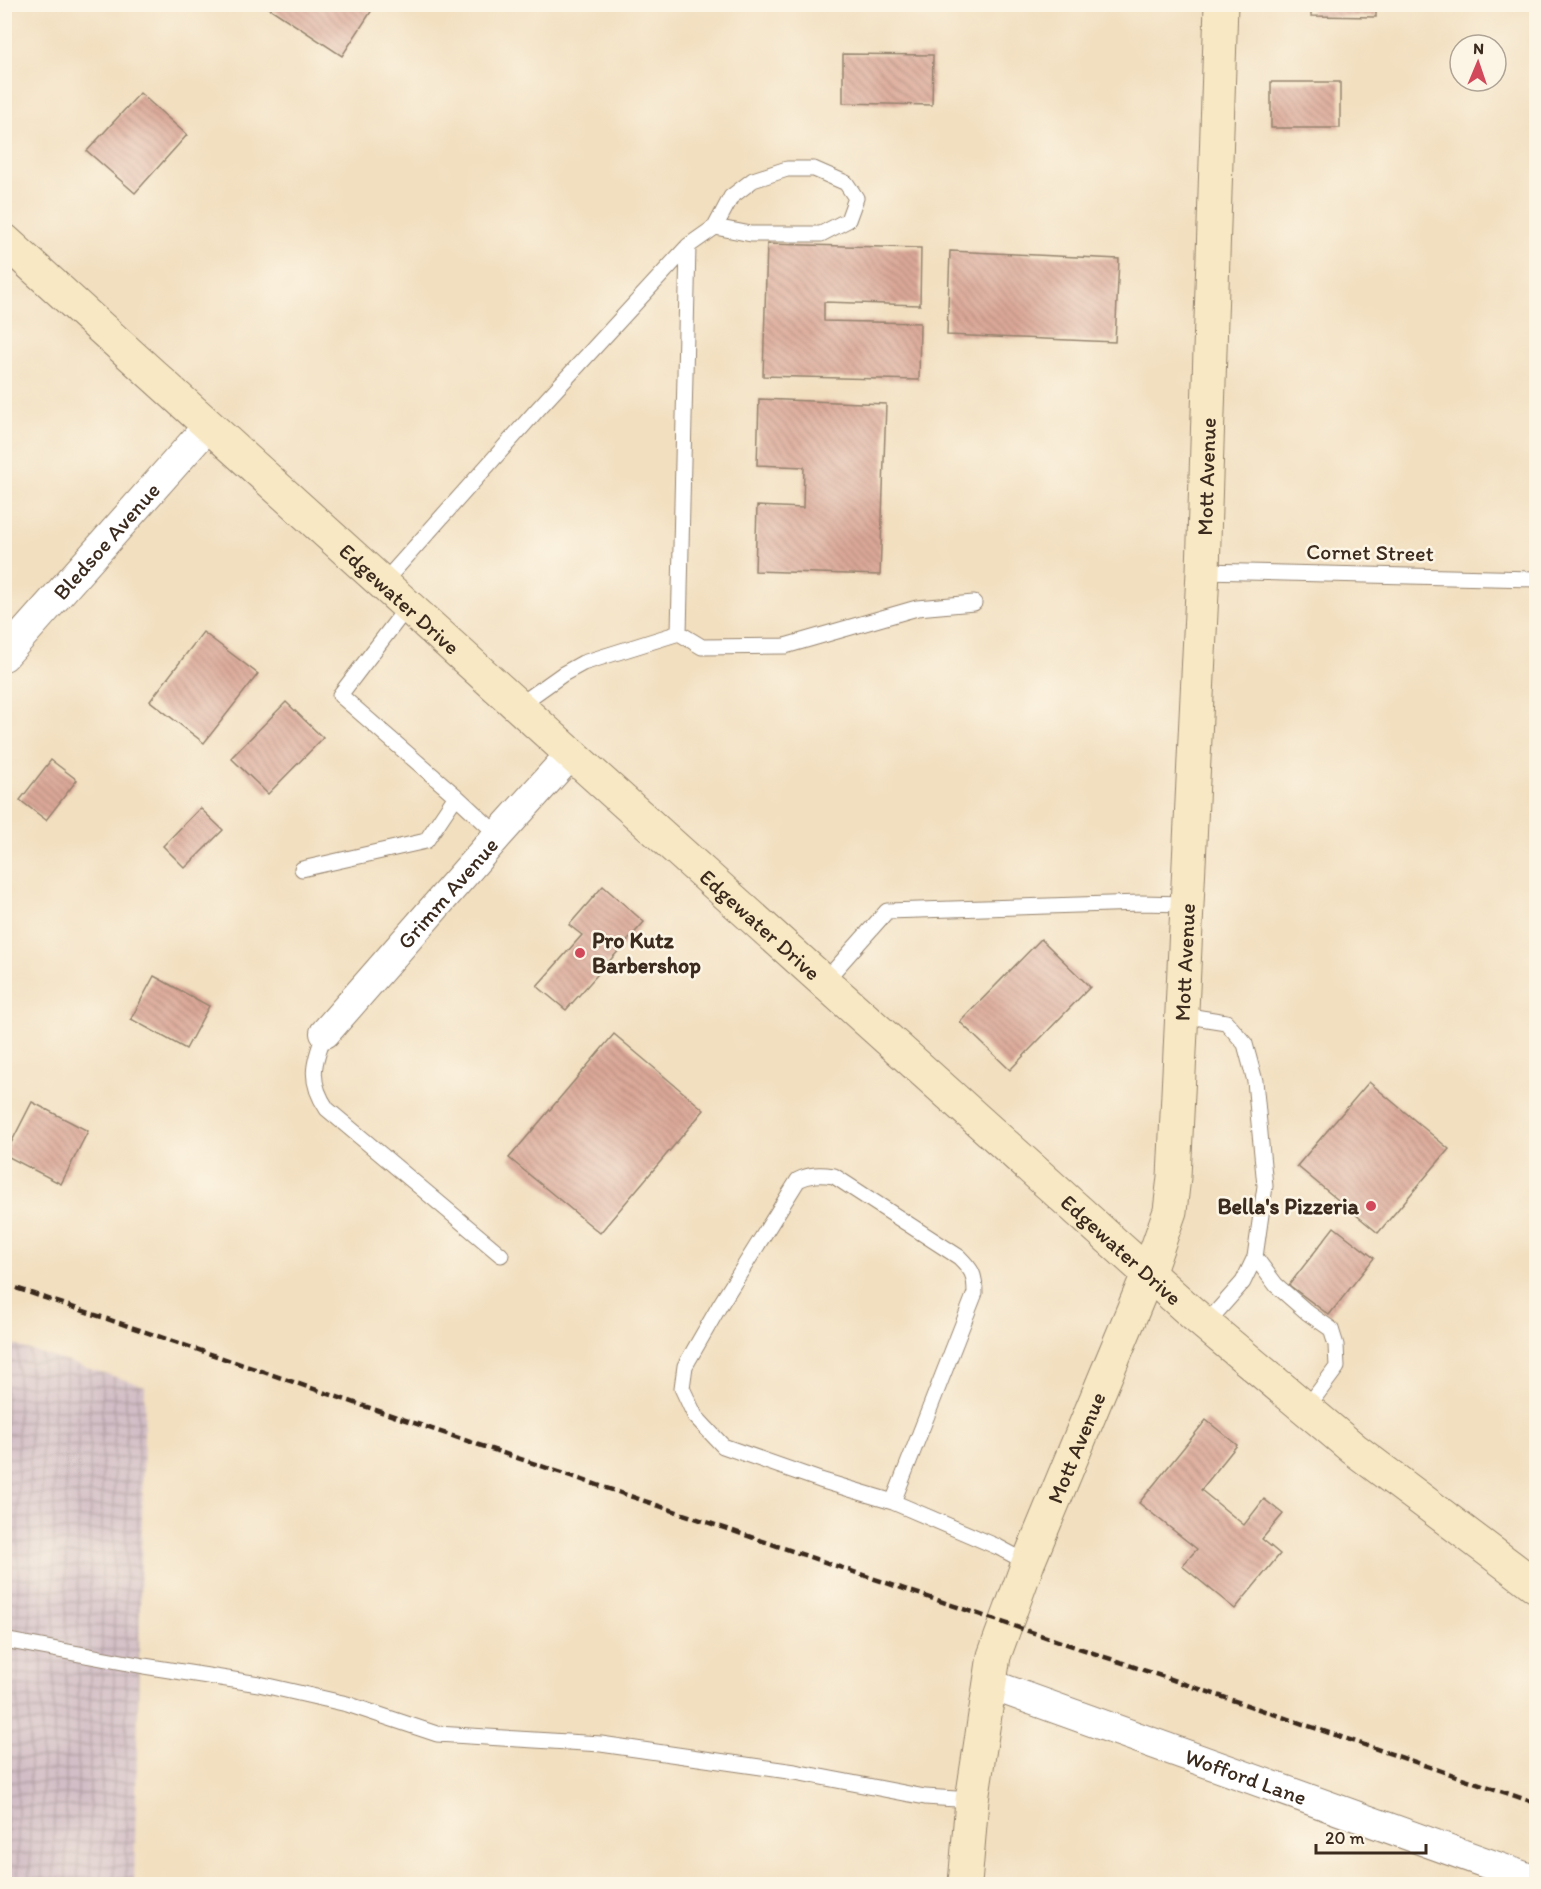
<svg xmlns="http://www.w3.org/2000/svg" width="1541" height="1889" font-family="Itim,sans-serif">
<defs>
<pattern id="industrial-grid" width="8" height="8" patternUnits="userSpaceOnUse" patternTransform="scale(1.5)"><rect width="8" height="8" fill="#d2bdc6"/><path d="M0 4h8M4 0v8" fill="none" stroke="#ac9aa0"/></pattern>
<pattern id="building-back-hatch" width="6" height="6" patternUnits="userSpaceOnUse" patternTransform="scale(1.5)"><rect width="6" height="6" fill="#dba898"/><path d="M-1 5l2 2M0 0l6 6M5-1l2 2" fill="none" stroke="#b3897b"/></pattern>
</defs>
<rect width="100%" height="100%" fill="#fcf5e5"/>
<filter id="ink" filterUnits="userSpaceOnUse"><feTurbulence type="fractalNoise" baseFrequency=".0167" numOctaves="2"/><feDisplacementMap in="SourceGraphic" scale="12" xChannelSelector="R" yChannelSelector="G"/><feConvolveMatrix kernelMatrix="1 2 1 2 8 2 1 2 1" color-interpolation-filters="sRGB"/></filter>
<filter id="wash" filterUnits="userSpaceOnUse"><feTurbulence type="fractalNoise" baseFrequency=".008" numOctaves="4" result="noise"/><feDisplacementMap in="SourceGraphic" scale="24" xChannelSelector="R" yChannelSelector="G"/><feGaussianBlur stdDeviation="1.35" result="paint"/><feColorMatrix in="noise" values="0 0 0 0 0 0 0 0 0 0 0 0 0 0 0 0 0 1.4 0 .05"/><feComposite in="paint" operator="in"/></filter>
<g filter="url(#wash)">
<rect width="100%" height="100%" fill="#f2dfc0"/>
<path fill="url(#industrial-grid)" d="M4,1342l141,44 -11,498h-129z"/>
<g id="blocks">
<path fill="url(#building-back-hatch)" d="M263,4h113l-34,52z
M1311,4h65v13l-65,-1z
M843,54l90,1 -1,50 -89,-2z
M1271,82h69v46h-69z
M140,93l47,42 -52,58 -48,-42z
M767,244l154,4 -1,57 -96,-3v19l96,2 -1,57 -156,-4z
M950,251l169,8 -4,83 -168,-7z
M759,399l127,5 -6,171 -125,-4 2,-65 46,2 1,-41 -47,-2z
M203,632l55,42 -54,69 -54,-42z
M286,702l37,36 -55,56 -37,-36z
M51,760l26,20 -31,40 -26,-20z
M200,808l23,22 -38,38 -22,-22z
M603,886l41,36 -78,88 -29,-24 45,-51 -13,-10z
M1041,939l49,48 -80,83 -50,-48z
M154,976l55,30 -23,43 -55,-30z
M614,1034l90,76 -104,123 -91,-75z
M1369,1082l80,67 -71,84 -81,-67z
M32,1102l56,29 -27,53 -56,-29z
M1334,1227l40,31 -45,57 -40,-30z
M1206,1420l31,25 -36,45 43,35 20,-26 19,15 -21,25 18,15 -45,55 -53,-43 15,-17 -58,-46z"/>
</g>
</g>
<g filter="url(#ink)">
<use href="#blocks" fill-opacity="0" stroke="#96846f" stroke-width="1.5"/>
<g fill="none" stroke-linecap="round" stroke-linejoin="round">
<defs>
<path id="lane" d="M688,246l27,-19 16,-30 22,-17 34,-11h27l32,14 10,15 -8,22 -27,14h-70l-36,-7
M1203,571l333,8
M383,583l155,-174 150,-163 -9,387 -96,30 -20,11 -45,32
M408,606l-68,89 116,101 42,39
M679,633l23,14 83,-1 132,-38 57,-5
M302,869l124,-28 30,-45
M824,982l63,-71 253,-8 47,1
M1182,1015l44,7 19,22 10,37 10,105 -10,71 -12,25 -38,43
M325,1033c-12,30 -17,48 2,76l174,146
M1255,1257l21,28 32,28 23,16 5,16 1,22 -31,42
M893,1502l82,-209c0,-19 -3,-23 -16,-36l-125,-81c-14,-2 -24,-2 -36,4l-78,125 -35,61 -3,22 13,28 28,30 97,34 73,22 105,45 30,16
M4,1640l140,26 115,18 88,20 90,30 164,10 194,28 130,25 47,3"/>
<g id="street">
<path id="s1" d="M4,656l205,-231"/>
<path id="s2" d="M325,1033l173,-198 73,-81"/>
<path id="s3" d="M989,1684l547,197"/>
</g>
<g id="secondary">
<path id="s4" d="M4,240l567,514 621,559 162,136 182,137"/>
<path id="s5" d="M965,1884l7,-84 22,-144 34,-93 120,-289 22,-63 4,-34 29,-606 18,-567"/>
</g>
</defs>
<use href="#lane" stroke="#96846f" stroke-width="17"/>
<use href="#street" stroke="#96846f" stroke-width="32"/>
<use href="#secondary" stroke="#96846f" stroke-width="35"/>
<use href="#lane" stroke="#fff" stroke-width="15"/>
<use href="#street" stroke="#fff" stroke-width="30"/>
<use href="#secondary" stroke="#f8e8c3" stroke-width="33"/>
<path stroke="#3b2a1e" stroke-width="4.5" stroke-dasharray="9 4.5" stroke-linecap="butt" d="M4,1284l1532,519"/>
</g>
</g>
<g fill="#d1495b" stroke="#fcf5e5" stroke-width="2">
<circle cx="580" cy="953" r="6"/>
<circle cx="1371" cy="1206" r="6"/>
</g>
<g text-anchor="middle" stroke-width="5" stroke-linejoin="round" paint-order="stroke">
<g font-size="22" fill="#3b2a1e" stroke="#fcf5e5">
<text dy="8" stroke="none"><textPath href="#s5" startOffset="1444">Mott Avenue</textPath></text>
<text dy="8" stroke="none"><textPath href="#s1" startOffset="154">Bledsoe Avenue</textPath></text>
<text transform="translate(1370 552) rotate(1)" y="8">Cornet Street</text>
<text dy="8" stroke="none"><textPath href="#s4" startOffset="534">Edgewater Drive</textPath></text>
<text dy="8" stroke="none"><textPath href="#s2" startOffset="186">Grimm Avenue</textPath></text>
<text dy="8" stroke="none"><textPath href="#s4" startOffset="1020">Edgewater Drive</textPath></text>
<text dy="8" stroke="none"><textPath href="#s5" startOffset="958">Mott Avenue</textPath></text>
<text dy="8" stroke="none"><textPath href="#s4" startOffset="1506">Edgewater Drive</textPath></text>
<text dy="8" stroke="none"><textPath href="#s5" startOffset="454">Mott Avenue</textPath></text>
<text dy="8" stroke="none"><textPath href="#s3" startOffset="273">Wofford Lane</textPath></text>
</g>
<g font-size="22" font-weight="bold" fill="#3b2a1e" stroke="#fcf5e5" text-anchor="start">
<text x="592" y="948">Pro Kutz<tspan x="592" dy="25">Barbershop</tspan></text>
<text x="1359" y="1214" text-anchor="end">Bella's Pizzeria</text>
</g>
</g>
<rect width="1541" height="1889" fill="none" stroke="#fcf5e5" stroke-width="24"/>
<g transform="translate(1478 63) rotate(2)"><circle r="28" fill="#fcf5e5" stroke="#afa495" stroke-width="1.5"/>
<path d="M0-4.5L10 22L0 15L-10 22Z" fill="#d1495b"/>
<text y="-9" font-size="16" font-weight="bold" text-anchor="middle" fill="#3b2a1e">N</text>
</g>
<path d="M1316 1844v9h110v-9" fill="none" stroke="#3b2a1e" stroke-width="3"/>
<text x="1325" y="1844" font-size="18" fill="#3b2a1e" stroke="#fcf5e5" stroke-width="4.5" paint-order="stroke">20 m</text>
</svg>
